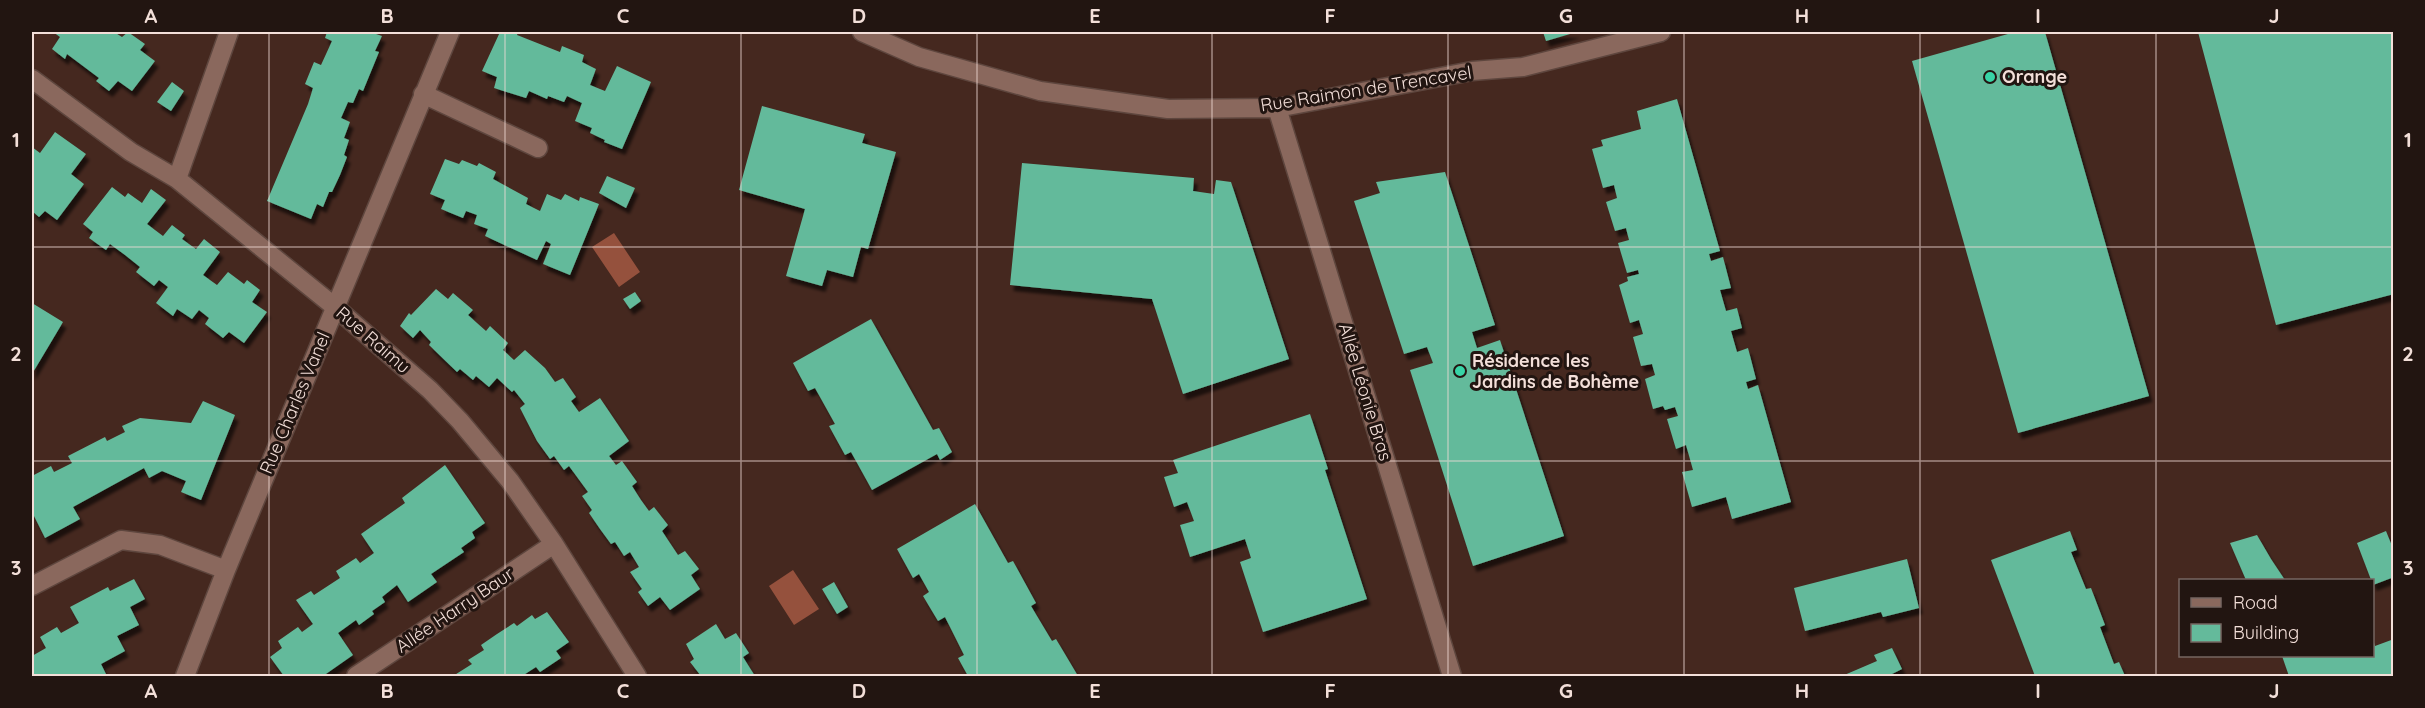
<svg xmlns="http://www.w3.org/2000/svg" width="2425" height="708" font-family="Quicksand,sans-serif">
<defs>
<filter id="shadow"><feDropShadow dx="3.5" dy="6" stdDeviation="1.5" flood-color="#0009"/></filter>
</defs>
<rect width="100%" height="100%" fill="#45281f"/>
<path fill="#95513d" d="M614,233l26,39 -21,15 -27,-40z
M793,570l26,39 -25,16 -25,-39z"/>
<path fill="#64ba9b" filter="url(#shadow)" d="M53,32h61l8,5 6,-5 17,12 -5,6 15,11 -23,30 -14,-10 -9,10 -13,-10 3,-3 -32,-24 -2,5 -13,-10 8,-12z
M327,32h50l-1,2 6,2 -7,15 4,1 -16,39 -4,-2 -6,14 -5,-1 -7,16 9,4 -6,16 5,2 -5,15 3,2 -7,18 -8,17h-3l-6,15 -6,-3 -6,15 -44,-18 41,-97 5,-16 -8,-4 9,-22 7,3 11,-24 -7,-3z
M500,32h18l-1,3 43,17 2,-6 22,9 -2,7 14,7 -6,16 15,6 12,-25 34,16 -29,67 -18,-7 1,-2 -15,-7 2,-5 -17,-7 7,-18 -15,-7 -3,6 -16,-6 -1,3 -18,-8 -3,7 -32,-10 3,-11 -15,-6z
M1543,32h34l-31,9z
M2015,32h30l104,364 -131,37 -106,-372z
M2198,32h196v262l-118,31z
M172,82l12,9 -13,20 -14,-9z
M1677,99l43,152 -11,3 2,7 12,-4 8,31 -11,2 6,21 11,-3 5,20 -11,3 6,21 11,-4 8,31 -10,3 2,7 10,-4 33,117 -59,17 -6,-22 -34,10 -10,-35 11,-2 -7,-25 -10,4 -9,-30 11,-3 -3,-9 -10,3 -2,-4 -10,3 -8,-30 10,-4 -3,-11 -11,2 -8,-29 10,-3 -4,-14 -9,3 -11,-38 9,-4 -1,-4 12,-3 -1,-4 -11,3 -9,-30 11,-3 -3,-12 -11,3 -9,-29 11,-4 -3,-13 -11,3 -11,-39 11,-3 -2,-6 40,-11 -4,-18z
M762,106l103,28 -3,9 34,9 -28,97 -7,-2 -8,30 -26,-7 -5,16 -36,-10 19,-67 -66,-19z
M55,132l31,22 -15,20 13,10 -27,36 -12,-9 -6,6 -7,-6v-64l8,6z
M445,159l14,5 3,-4 15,6 2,-3 17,9 -3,7 35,19 -2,6 14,7 7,-17 14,6 4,-6 14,7 1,-4 19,7 -29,71 -27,-11 8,-20 -5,-3 -9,19 -52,-24 3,-7 -14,-5 3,-9 -11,-4 -3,7 -22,-9 4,-9 -15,-6z
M1022,163l172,15 -1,13 21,3 2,-14 15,2 58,177 -106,35 -31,-95 -142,-14z
M1445,172l50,153 -23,7 5,16 23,-8 64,196 -91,30 -63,-196 23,-7 -6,-16 -23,7 -50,-153 26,-8 -4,-11z
M607,176l28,12 -9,20 -27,-15z
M112,187l13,10 3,-4 14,10 9,-14 15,11 -19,24 16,12 9,-11 13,10 -3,4 14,10 8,-10 16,13 -17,23 14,10 11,-13 16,12 3,-4 13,10 -8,12 15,10 -23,31 -15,-11 -6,6 -18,-14 4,-6 -10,-8 -7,9 -15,-10 -4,7 -17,-13 12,-16 -9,-7 -5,6 -18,-14 4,-5 -15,-12 -15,-11 -4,6 -17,-12 4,-6 -10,-8z
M436,289l12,10 5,-6 20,17 -5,5 18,16 4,-5 18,17 -5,7 11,10 11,-10 20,18 10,14 8,-4 13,19 -5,4 8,11 21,-14 29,43 -20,15 7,9 6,-4 15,21 -5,4 9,14 8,11 5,-4 14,18 -6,6 16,24 7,-4 14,18 -8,6 9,14 -30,21 -10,-13 -12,9 -10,-14 4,-3 -12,-17 9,-5 -9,-15 -6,4 -9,-14 -4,2 -11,-15 -11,-16 3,-3 -10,-14 6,-4 -19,-26 -5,4 -10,-14 -4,3 -13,-18 -17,-33 5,-4 -11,-14 -2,2 -15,-14 -8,9 -13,-11 -3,4 -13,-11 -3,3 -28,-27 2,-3 -11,-12 -7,8 -13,-12 9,-13 2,2z
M635,292l6,9 -11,8 -7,-10z
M32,303l31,19 -31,52z
M871,319l62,111 6,-2 13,24 -12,8 -3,-6 -65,36 -21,-38 -6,3 -16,-29 6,-2 -20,-36 -7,3 -15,-28z
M203,401l32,14 -34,85 -20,-8 5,-11 -24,-10 -13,7 -5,-10 -71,39 7,12 -35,19 -13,-26v-36l19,-10 3,6 18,-9 -4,-7 37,-19 2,4 18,-9 -3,-6 18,-8 51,5z
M1310,414l18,55 -3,1 42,129 -104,33 -23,-70 11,-4 -6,-19 -55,18 -10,-32 14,-4 -7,-19 -13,5 -10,-30 14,-4 -5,-13z
M445,465l40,58 -13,9 3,6 -14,10 3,4 -33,22 6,8 -29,20 -11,-17 -15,12 3,5 -13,9 2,3 -15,11 -3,-5 -18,13 15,22 -30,21 -3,-2 -4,2h-32l-14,-19 12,-9 -4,-7 20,-14 4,5 11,-8 -17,-24 15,-9 3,4 26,-17 -4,-7 20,-13 4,5 14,-10 -13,-19 44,-31 -3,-5z
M975,504l33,59 5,-2 23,42 -5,3 21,35 4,-2 22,37h-110l-10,-18 6,-3 -19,-38 -7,4 -15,-25 6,-4 -10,-18 -6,4 -16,-29z
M2070,531l7,19 -6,2 15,37 5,-1 14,37 -5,2 14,37 5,-2 6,14h-90l-44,-116z
M2386,531l8,20v26l-21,8 -16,-42z
M2257,535l14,24 14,21h-39l-16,-37z
M1907,559l12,49 -36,9 -2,-5 -76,19 -11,-43z
M134,579l11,20 -15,8 9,18 -22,11 8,15 -24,13 6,12h-75v-20l14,-8 -6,-11 17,-10 4,6 18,-10 -9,-16 38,-20 2,4z
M834,582l14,25 -11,7 -15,-25z
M547,612l22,30 -13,9 5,7 -21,14 -4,-5 -14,9h-69l19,-12 -4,-4 16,-10 -3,-5 16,-11 17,-11 3,3 15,-11 3,4z
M716,624l9,15 11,-6 13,20 -6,4 12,19h-54l-11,-14 4,-3 -8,-15z
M2373,639l2,7 19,-7v37h-105l-7,-20h91z
M1892,648l10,21 -14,7h-46l35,-15 -3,-6z"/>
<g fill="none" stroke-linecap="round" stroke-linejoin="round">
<defs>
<path id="street" d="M862,32l57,25 121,34 128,18 109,-1 195,-37 51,-4 138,-35
M32,79l99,73 46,27 158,128 95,83 30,31 50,60 44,63 83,132
M423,94l115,54
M1277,108l175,568
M177,179l52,-147
M32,586l89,-46 39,5 66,25
M185,676l41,-106 224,-538
M356,676l198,-132"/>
</defs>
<use href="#street" stroke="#5e463e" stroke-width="21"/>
<use href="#street" stroke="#8a685d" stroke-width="18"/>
</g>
<path fill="none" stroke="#f3dfd9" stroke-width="1.5" stroke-opacity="0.55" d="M269,32v644M505,32v644M741,32v644M977,32v644M1212,32v644M1448,32v644M1684,32v644M1920,32v644M2156,32v644M32,247h2362M32,461h2362"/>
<g fill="#38d4a6" stroke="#221511" stroke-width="2">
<circle cx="1990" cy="77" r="6"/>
<circle cx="1460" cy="371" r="6"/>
</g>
<g text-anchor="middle" stroke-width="6" stroke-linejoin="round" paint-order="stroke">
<g font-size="18" font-weight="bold" fill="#f3dfd9" stroke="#221511" text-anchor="start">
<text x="2002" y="83">Orange</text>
<text x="1472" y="367">Résidence les<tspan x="1472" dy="21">Jardins de Bohème</tspan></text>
</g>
<g font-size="18" fill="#f3dfd9" stroke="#221511">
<text transform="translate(1366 89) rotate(-9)" y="6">Rue Raimon de Trencavel</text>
<text transform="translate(373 340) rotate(41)" y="6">Rue Raimu</text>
<text transform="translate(1365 392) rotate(73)" y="6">Allée Léonie Bras</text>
<text transform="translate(295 403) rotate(-67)" y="6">Rue Charles Vanel</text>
<text transform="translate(455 610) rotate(-34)" y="6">Allée Harry Baur</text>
</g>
</g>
<rect width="2425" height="708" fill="none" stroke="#221511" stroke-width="66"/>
<rect x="2179" y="579" width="195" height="78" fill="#221511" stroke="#766661" stroke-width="1.5"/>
<rect x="2191" y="598" width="30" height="9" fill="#8a685d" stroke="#766661" stroke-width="1.5"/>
<text x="2233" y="609" font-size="18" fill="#f3dfd9">Road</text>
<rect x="2191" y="624" width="30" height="18" fill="#64ba9b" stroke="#766661" stroke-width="1.5"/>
<text x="2233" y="639" font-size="18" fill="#f3dfd9">Building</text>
<rect x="33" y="33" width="2359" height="642" fill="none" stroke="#f3dfd9" stroke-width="2"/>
<g font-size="20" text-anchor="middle" font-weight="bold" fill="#f3dfd9">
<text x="151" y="23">A</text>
<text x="387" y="23">B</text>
<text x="623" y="23">C</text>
<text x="859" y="23">D</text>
<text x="1095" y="23">E</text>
<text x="1330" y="23">F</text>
<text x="1566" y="23">G</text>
<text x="1802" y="23">H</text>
<text x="2038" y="23">I</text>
<text x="2274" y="23">J</text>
<text x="16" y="147">1</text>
<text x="2408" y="147">1</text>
<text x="16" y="361">2</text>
<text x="2408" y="361">2</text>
<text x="16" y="575">3</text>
<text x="2408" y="575">3</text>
<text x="151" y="698">A</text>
<text x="387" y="698">B</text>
<text x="623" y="698">C</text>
<text x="859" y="698">D</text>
<text x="1095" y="698">E</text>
<text x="1330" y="698">F</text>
<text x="1566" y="698">G</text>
<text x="1802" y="698">H</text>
<text x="2038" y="698">I</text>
<text x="2274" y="698">J</text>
</g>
</svg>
